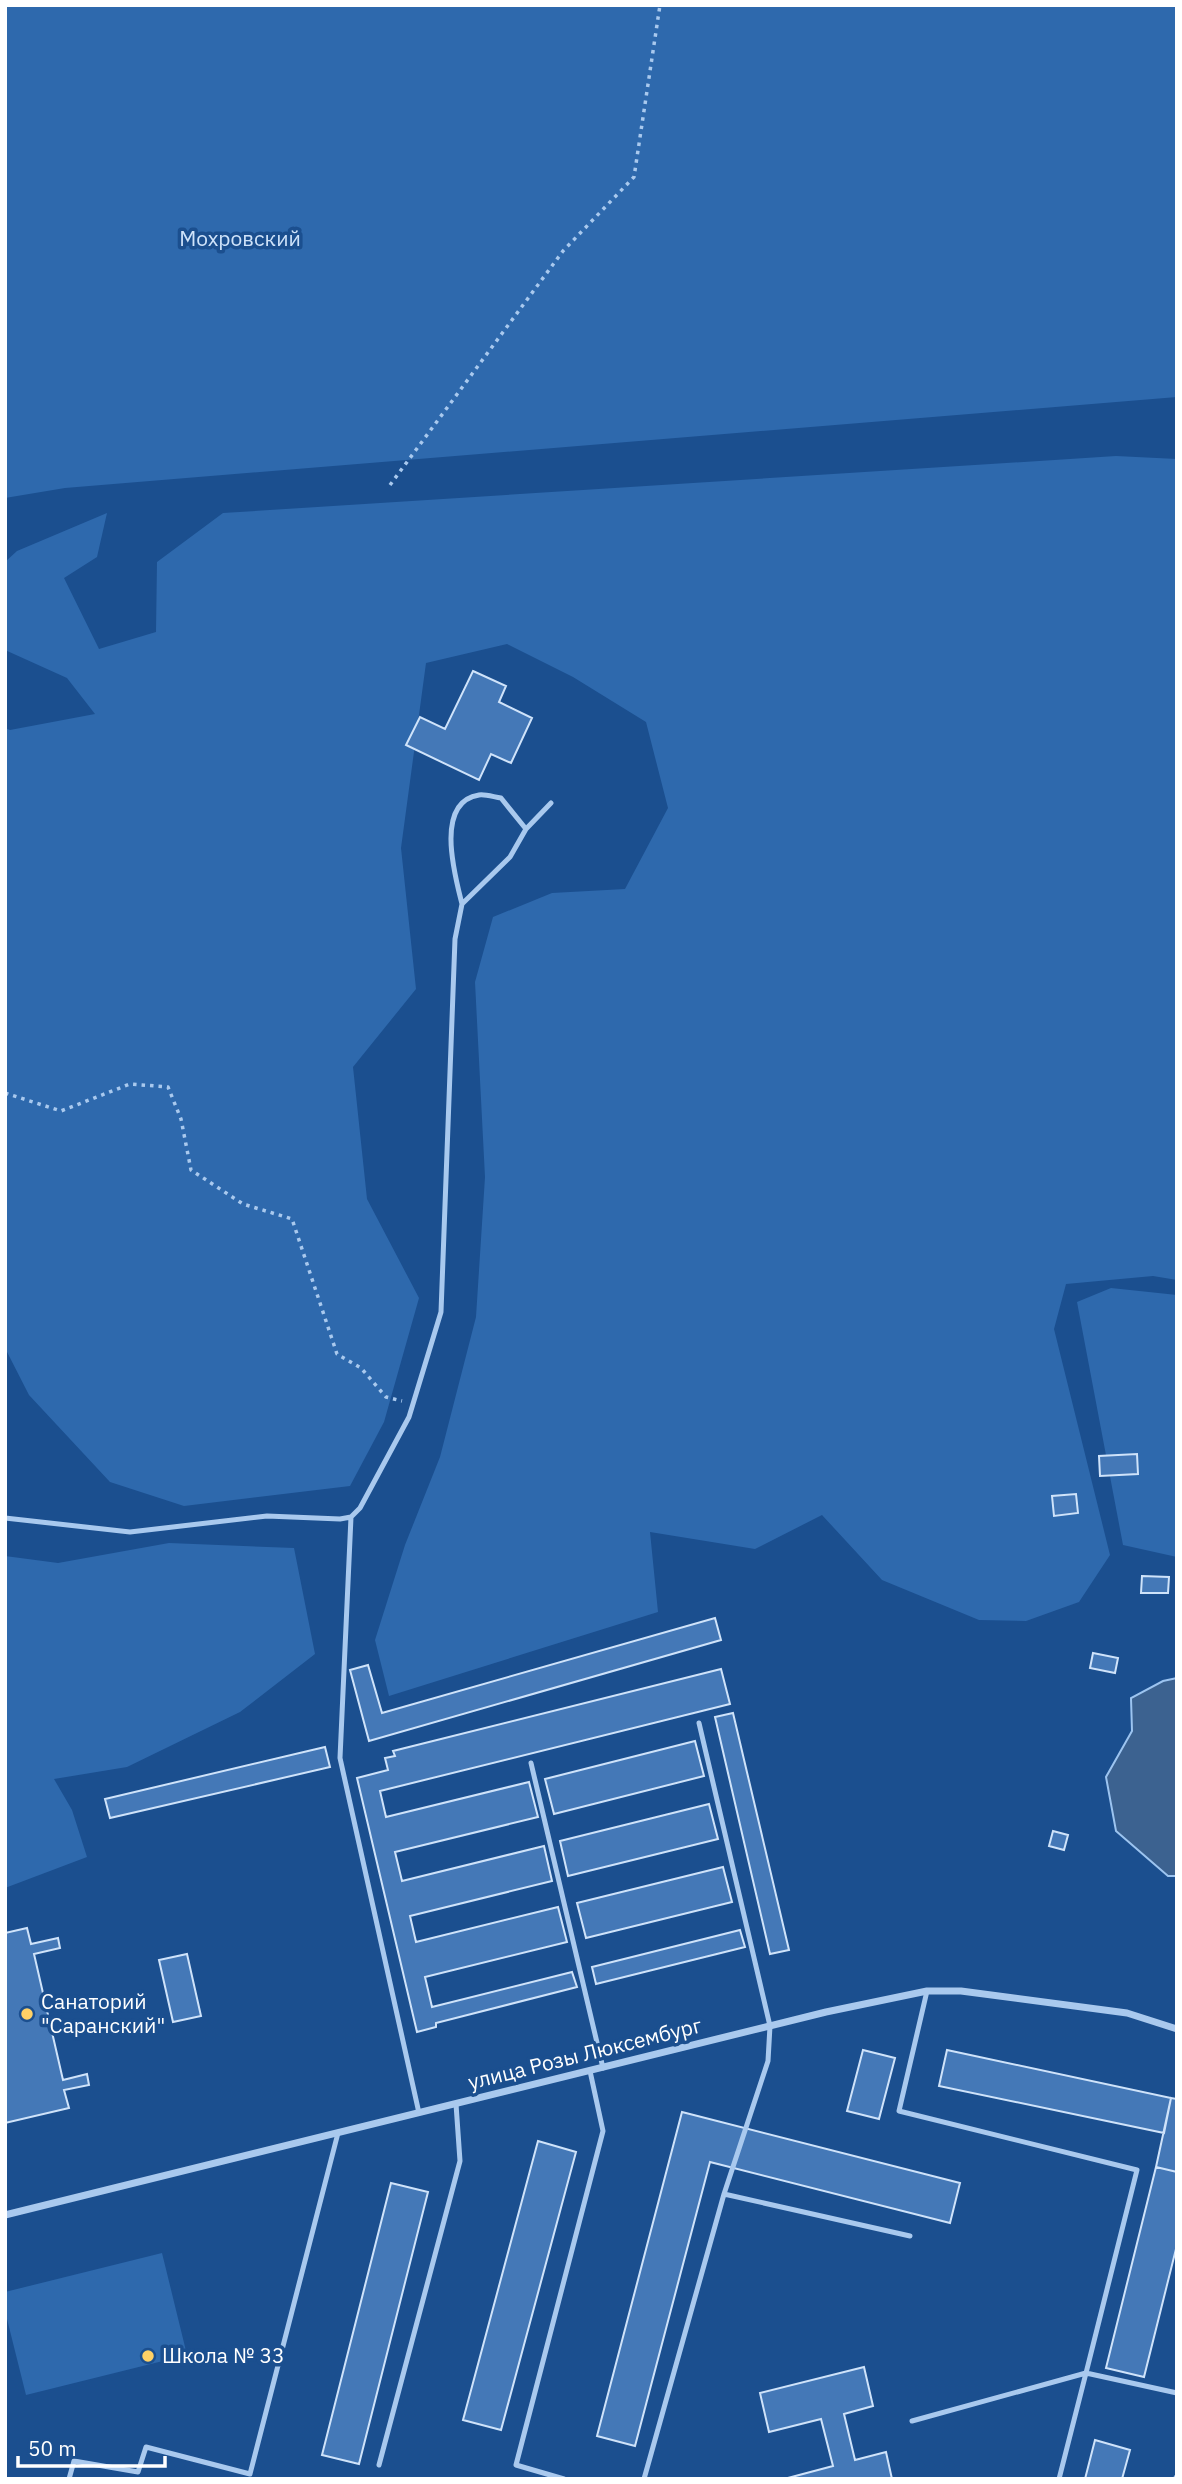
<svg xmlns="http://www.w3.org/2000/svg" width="1182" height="2484" font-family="'IBM Plex Sans',sans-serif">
<rect width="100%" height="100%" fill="#1b4f8f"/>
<path fill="#2e69ad" d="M5,5h1172v392l-1112,91 -60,10z
M1116,456l61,3v821l-24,-4 -87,8 -12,45 56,226 -31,47 -53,19 -47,-1 -97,-40 -60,-65 -67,34 -105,-17 8,80 -269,84 -14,-56 30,-95 35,-88 36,-140 9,-140 -10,-195 18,-65 59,-24 73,-4 43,-81 -22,-86 -73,-45 -66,-33 -81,19 -25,185 15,141 -63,78 14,132 52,99 -35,124 -34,64 -166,20 -74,-24 -81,-87 -24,-47v-620l5,2 85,-16 -28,-36 -62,-28v-88l12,-11 90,-38 -10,44 -33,21 35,71 57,-17 1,-70 66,-49z
M1111,1288l66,7v262l-54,-12 -46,-243z
M169,1543l125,5 21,106 -75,58 -113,55 -73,12 18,31 15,47 -82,31v-332l53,7z
M162,2253l25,102 -161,40 -21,-84v-19z"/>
<path fill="#3c6290" stroke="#9cc4f0" stroke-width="2" d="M1177,1678v198h-9l-52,-45 -10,-54 26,-46 -1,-33 32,-17z"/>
<path fill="#4478b7" stroke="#cfe3fa" stroke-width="2" d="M473,671l33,15 -7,16 33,16 -21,45 -20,-9 -12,26 -73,-35 14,-28 25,12z
M1137,1454l1,20 -38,2 -1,-20z
M1076,1494l2,19 -24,3 -2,-20z
M1142,1576l27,1 -1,16h-27z
M715,1618l6,22 -352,101 -19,-71 18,-5 14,48z
M1093,1653l25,5 -3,15 -25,-5z
M721,1669l9,35 -350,87 6,26 143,-35 9,35 -143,35 7,29 142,-35 8,35 -142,35 6,26 142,-35 9,35 -142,35 7,30 140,-35 5,15 -141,36v4l-19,5 -60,-254 31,-8 -3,-12 10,-2 -2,-5z
M733,1713l56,237 -19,4 -55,-237z
M695,1741l9,35 -150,38 -9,-35z
M325,1747l5,20 -220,51 -5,-19z
M709,1804l9,35 -150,37 -8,-35z
M1053,1831l15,4 -4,15 -15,-4z
M723,1867l9,35 -146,36 -9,-35z
M27,1928l4,16 27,-6 2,10 -26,6 29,126 24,-6 2,11 -25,5 5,18 -64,15v-190z
M740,1930l5,17 -149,37 -4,-17z
M187,1954l14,62 -28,6 -14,-62z
M863,2050l32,8 -16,61 -32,-8z
M947,2050l224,48 -7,35 -225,-47z
M1171,2098l6,1v73l-21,-5z
M682,2112l278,71 -10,40 -240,-61 -75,284 -38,-10z
M538,2141l38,11 -75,278 -38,-10z
M1156,2167l21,5v73l-33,132 -38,-9z
M391,2183l37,9 -69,272 -37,-9z
M864,2367l9,39 -29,8 11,46 31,-8 6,27h-108l49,-13 -12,-47 -52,13 -9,-39z
M1095,2440l35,10 -8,29h-37z"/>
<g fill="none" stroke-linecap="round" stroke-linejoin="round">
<path stroke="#a9c9ee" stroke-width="3.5" stroke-dasharray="3.5 5" stroke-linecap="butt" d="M390,485l173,-234 71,-74 26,-172
M5,1093l56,18 69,-27 38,3 13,32 10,51 52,34 49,15 45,135 24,14 25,29 16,4"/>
<path stroke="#a9c9ee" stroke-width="5" d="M462,904c-7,-28 -28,-102 17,-109 6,-1 15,2 22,3l25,31
M351,1517l-11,241 79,355
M5,1518l125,14 137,-16 73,3 11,-2 9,-9 49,-91 32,-105 14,-373 7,-35 48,-47 16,-28 25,-26
M699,1723l71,303 -2,35 -44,133
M531,1763l72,305
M912,2421l174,-48 51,-203 -238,-59 28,-120
M379,2465l81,-304 -4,-57
M69,2479l5,-18 64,11 8,-25 104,27 88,-341
M564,2479l-48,-14 87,-334 -13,-60
M644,2479l80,-285 186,42
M1059,2479l27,-106 91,20"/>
<path stroke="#a9c9ee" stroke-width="7" d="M5,2215l821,-203 101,-21h34l166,22 50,16
M1177,2479v-1"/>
</g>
<g fill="#ffd166" stroke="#1b4f8f" stroke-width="2.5">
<circle cx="27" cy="2014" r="7"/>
<circle cx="148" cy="2356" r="7"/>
</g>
<g text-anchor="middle" stroke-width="7" stroke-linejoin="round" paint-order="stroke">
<g font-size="21" fill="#cfe3fa" stroke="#1b4f8f">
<text x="240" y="246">Мохровский</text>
</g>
<g font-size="21" fill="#fff" stroke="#1b4f8f" text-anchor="start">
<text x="41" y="2009">Санаторий<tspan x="41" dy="24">"Саранский"</tspan></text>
<text x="162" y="2363">Школа № 33</text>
</g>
<g font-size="21" fill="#fff" stroke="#1b4f8f">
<text transform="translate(585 2054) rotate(-14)" y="7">улица Розы Люксембург</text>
</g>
</g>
<rect width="1182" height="2484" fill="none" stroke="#ffffff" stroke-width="14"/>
<path d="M18 2456v10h147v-10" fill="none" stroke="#ffffff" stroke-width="3.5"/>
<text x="28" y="2456" font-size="21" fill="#ffffff" stroke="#1b4f8f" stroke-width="5" paint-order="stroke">50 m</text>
</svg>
